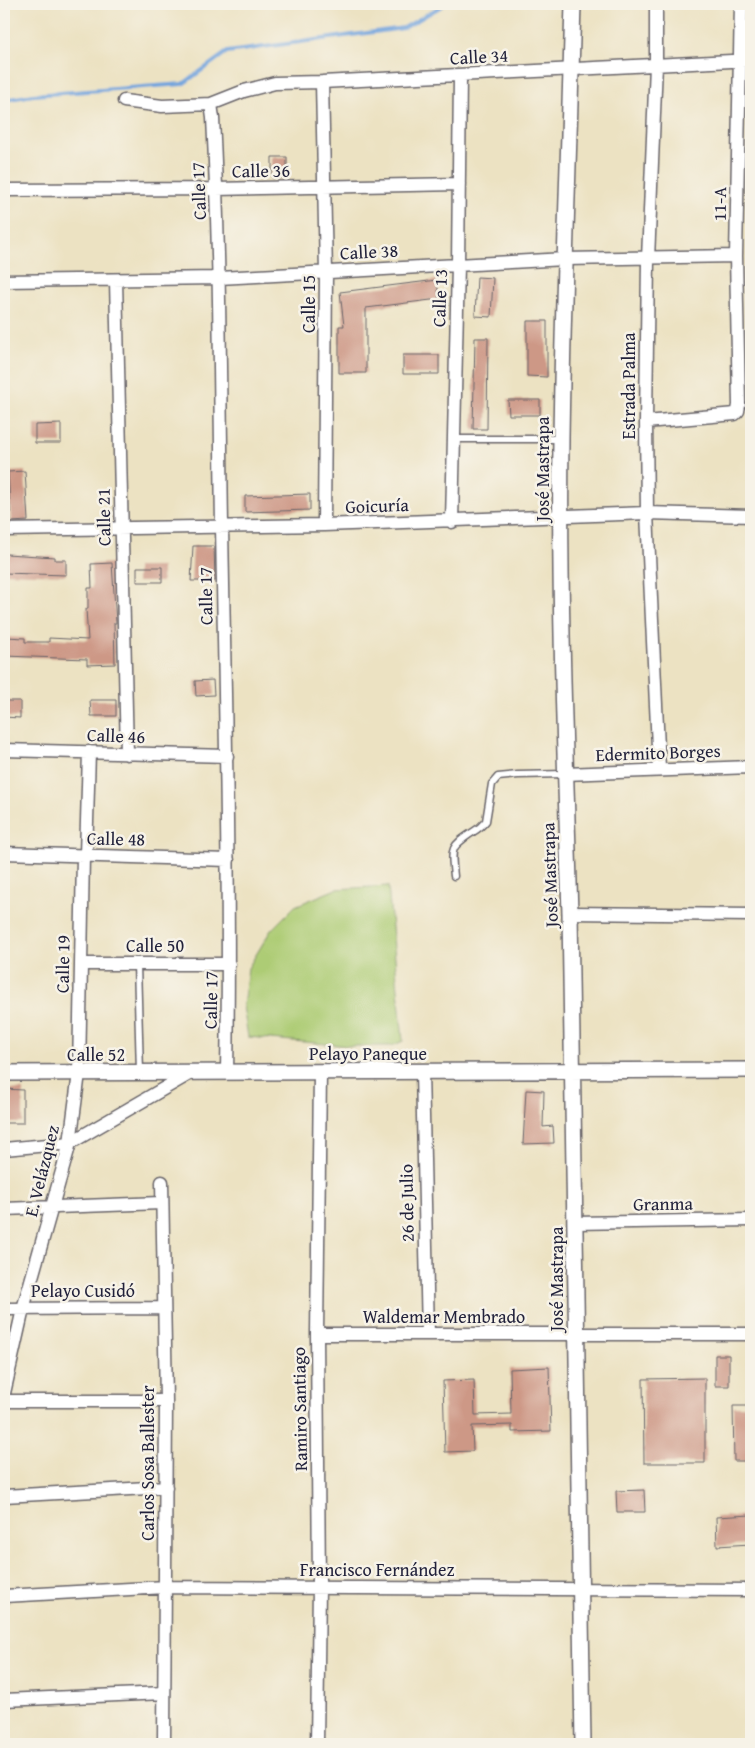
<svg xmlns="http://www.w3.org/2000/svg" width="755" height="1748" font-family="'Gentium Book Plus',serif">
<rect width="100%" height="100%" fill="#f7f3e8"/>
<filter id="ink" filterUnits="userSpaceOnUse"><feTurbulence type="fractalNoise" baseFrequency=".02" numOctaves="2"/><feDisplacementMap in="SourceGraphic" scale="10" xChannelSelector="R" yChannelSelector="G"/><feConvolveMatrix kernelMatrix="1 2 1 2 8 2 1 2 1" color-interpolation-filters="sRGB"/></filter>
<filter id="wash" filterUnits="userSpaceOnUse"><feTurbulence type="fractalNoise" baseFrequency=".0096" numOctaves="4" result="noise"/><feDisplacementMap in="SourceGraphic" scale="20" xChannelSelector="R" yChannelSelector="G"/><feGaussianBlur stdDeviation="1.12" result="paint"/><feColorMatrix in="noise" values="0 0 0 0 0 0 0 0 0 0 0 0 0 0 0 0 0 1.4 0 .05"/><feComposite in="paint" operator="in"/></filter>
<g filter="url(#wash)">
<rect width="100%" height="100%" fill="#ece2c2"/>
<path fill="#adcc74" stroke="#687758" d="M388,886l15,155 -11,5h-43l-101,-9 -5,-31 5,-38 23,-38 24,-24 41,-17z"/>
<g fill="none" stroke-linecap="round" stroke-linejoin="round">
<path stroke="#73a4dd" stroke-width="4" d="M4,100l29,-5 150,-11 44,-32 177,-24 41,-24"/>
</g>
<g id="blocks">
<path fill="#cd9886" d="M272,157h15v21h-15z
M477,277l16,1 -2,39 -16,-1z
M437,280l2,19 -73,9v65h-27v-47h5l-4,-34z
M527,321h20v56l-20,-1z
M475,338h13l-1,91h-14z
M403,355h36v19h-36z
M508,400h32v15h-31z
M61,424v19h-26v-18z
M25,471l3,50 -17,1 -3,-50z
M310,494v16l-65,2v-16z
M193,546h21l1,35h-24z
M6,554l49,3v3h11v15l-62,-2v-14z
M112,563l4,60h-2l1,41 -28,1v-6l-83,-3v-16h2v-3l19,1v4h24v-4l39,2 -2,-31h2v-21h4l-1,-24z
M137,567h25v15h-25z
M213,680l1,15 -18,1 -1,-15z
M90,700h26v16h-25z
M4,701h16v17l-16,-1z
M4,1089l19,1v33h-19z
M526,1090l18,1 -1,36 10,-1 1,17 -31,1z
M715,1355h14v31h-14z
M549,1367l2,64 -39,1v-7l-40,1 1,25 -28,1 -2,-71 31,-1 1,35 36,-1 -1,-45z
M705,1378v85h-61l-1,-84z
M733,1406h18v55h-17z
M644,1490l1,22h-28l-1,-21z
M751,1515v29l-34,2 -1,-29z"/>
</g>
</g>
<g filter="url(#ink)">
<use href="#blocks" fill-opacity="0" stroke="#69656a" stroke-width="1"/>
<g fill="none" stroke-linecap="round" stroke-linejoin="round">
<defs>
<path id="service" d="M453,439h108
M454,876c-3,-28 -4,-29 19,-44 5,-3 9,-6 13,-11l6,-37 6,-7 20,-2 47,-1
M137,964l3,108"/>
<path id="minor" d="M656,4v61l-8,194 -2,163 1,91 12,256
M322,82l4,191 -2,252
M124,101l38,5 49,-2 2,14c7,136 7,272 9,408 3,183 8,365 5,547
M211,104l33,-13 31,-8 47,-1 429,-22
M4,190l212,-1 243,-5
M116,280l11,474
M4,281l215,-3 346,-19 171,-3
M646,422l89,-8 3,-3 1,-6 -3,-149 5,-252
M452,522l6,-257 2,-189
M4,530l320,-5 323,-12 104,3
M4,750l223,6
M565,774l186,-7
M4,853l224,7
M86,856l3,-104
M570,913l181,2
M81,964h148
M422,1072l6,262
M4,1149l66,-6 119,-69
M162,1182l4,219 -2,343
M4,1209l157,-6
M575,1223l176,-3
M4,1309l159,-1
M317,1334h434
M4,1393l19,-84 47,-166 9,-70 4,-217
M4,1401h162
M4,1496l162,-9
M4,1596l162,-9 585,3
M4,1700l160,-7
M317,1744l2,-157 -2,-253 3,-261"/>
<path id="tertiary" d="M573,4c-4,144 -10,289 -12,434 -2,158 4,317 9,475l13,831
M4,1073l747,-3"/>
</defs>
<use href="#service" stroke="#69656a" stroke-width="9"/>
<use href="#minor" stroke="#69656a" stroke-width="15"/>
<use href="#tertiary" stroke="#69656a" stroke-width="18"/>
<use href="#service" stroke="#fff" stroke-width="6"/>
<use href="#minor" stroke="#fff" stroke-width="12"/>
<use href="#tertiary" stroke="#fff" stroke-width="15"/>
</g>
</g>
<g text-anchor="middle" stroke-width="5" stroke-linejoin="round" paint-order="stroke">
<g font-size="18" fill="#22223b" stroke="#f7f3e8">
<text transform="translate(479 57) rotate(-3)" y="6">Calle 34</text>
<text transform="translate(261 171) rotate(-1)" y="6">Calle 36</text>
<text transform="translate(199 191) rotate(-92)" y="6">Calle 17</text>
<text transform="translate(720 204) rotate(-89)" y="6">11-A</text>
<text transform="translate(369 252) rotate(-3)" y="6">Calle 38</text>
<text transform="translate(440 298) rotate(-88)" y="6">Calle 13</text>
<text transform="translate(309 304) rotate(-90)" y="6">Calle 15</text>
<text transform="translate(629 386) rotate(-90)" y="6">Estrada Palma</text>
<text transform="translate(543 469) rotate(-90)" y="6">José Mastrapa</text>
<text transform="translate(377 506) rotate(-2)" y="6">Goicuría</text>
<text transform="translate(104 517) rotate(-91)" y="6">Calle 21</text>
<text transform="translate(206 596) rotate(-91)" y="6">Calle 17</text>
<text transform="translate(116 736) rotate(2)" y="6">Calle 46</text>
<text transform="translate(658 753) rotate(-2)" y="6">Edermito Borges</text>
<text transform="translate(116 839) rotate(1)" y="6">Calle 48</text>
<text transform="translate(550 875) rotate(-92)" y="6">José Mastrapa</text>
<text x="155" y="952">Calle 50</text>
<text transform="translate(63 964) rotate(-89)" y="6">Calle 19</text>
<text transform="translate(211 1000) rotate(-89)" y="6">Calle 17</text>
<text x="368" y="1060">Pelayo Paneque</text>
<text x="96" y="1061">Calle 52</text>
<text transform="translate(42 1171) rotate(-76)" y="6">E. Velázquez</text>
<text transform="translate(407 1203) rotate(-91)" y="6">26 de Julio</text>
<text transform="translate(663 1204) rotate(-1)" y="6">Granma</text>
<text transform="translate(557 1279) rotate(-90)" y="6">José Mastrapa</text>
<text x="83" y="1297">Pelayo Cusidó</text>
<text x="444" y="1323">Waldemar Membrado</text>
<text transform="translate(300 1409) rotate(-91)" y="6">Ramiro Santiago</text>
<text transform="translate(148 1463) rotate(-90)" y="6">Carlos Sosa Ballester</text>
<text x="377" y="1576">Francisco Fernández</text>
</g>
</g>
<rect width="755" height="1748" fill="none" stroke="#f7f3e8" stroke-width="20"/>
</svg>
